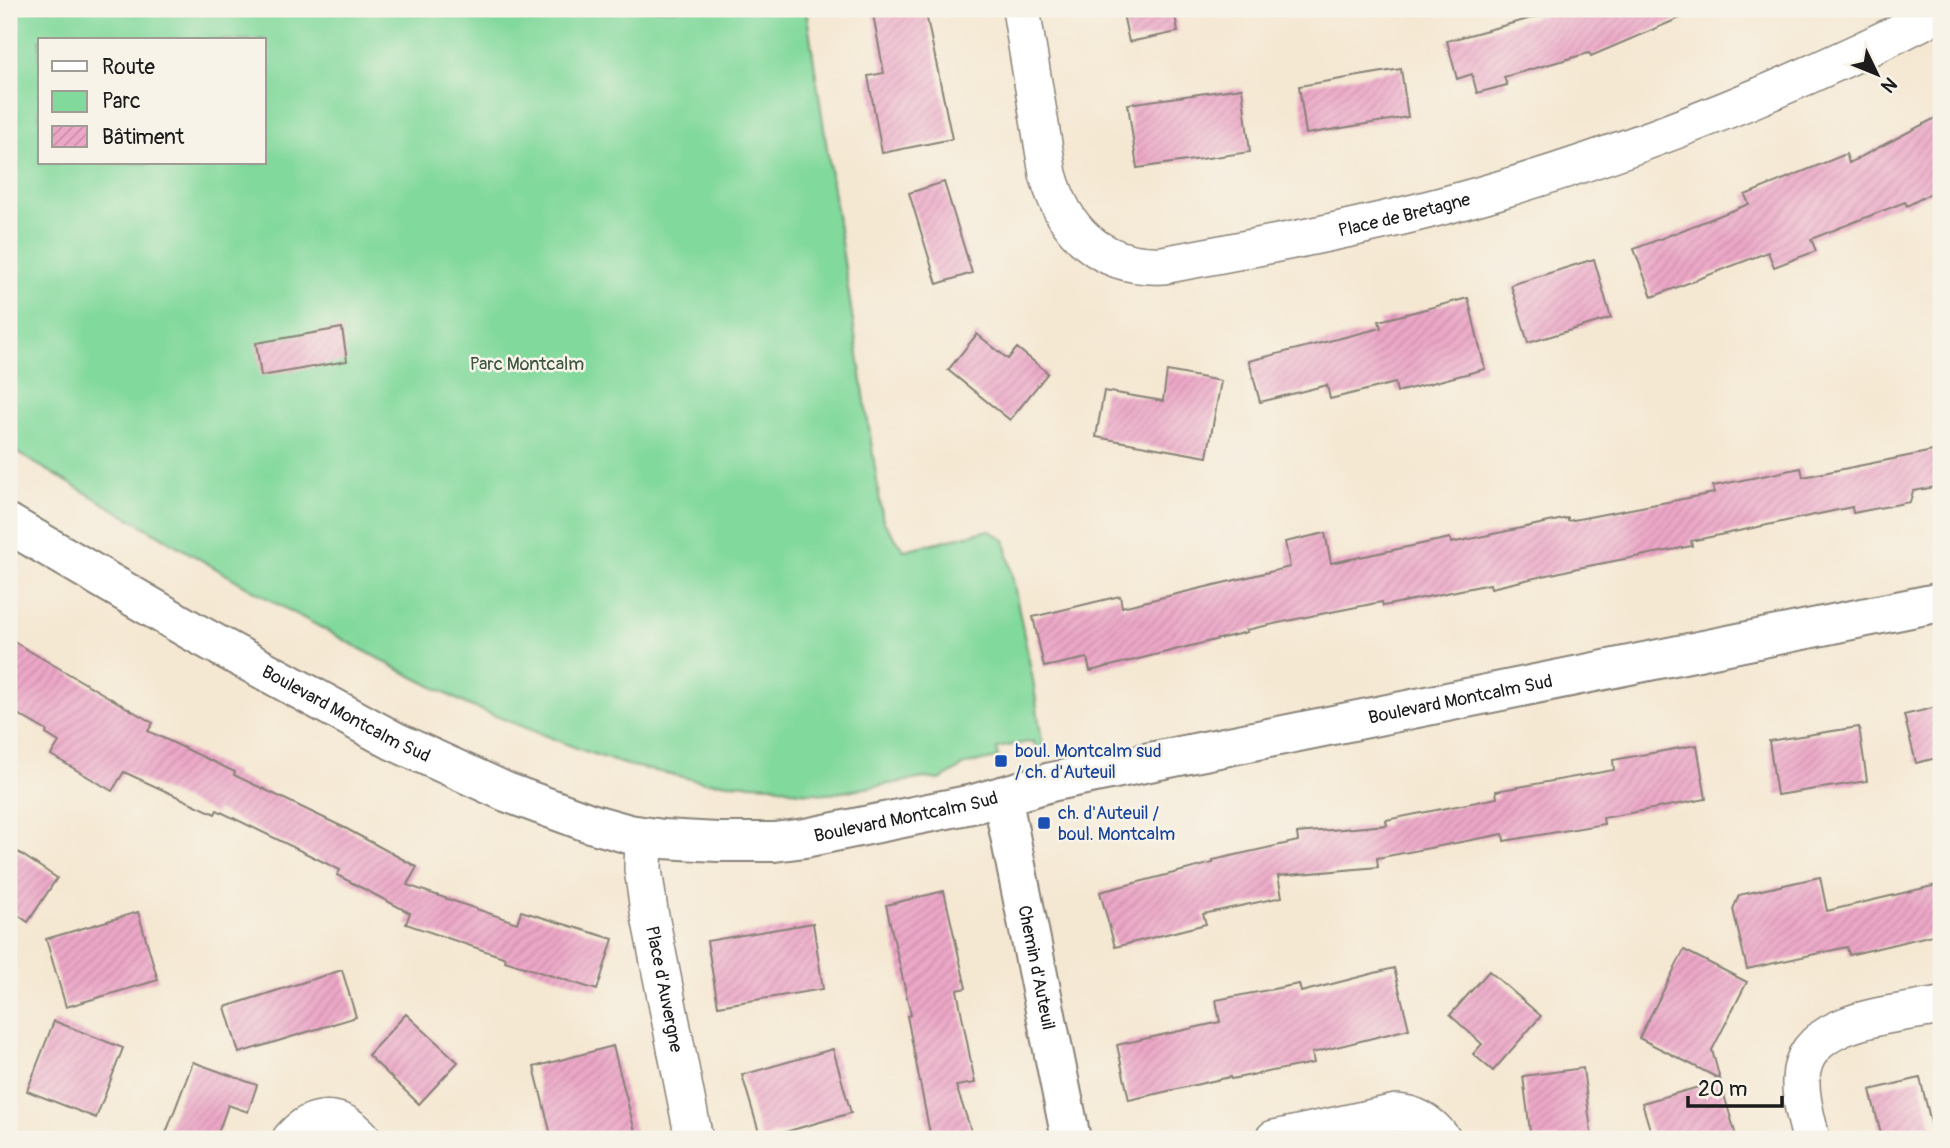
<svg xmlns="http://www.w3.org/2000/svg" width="1950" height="1148" font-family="Pangolin,sans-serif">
<defs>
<pattern id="building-hatch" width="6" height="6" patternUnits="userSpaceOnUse" patternTransform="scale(1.75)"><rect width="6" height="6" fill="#eca7c7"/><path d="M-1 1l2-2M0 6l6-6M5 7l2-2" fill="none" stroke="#ca8faa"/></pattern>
</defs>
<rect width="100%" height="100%" fill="#f7f3e8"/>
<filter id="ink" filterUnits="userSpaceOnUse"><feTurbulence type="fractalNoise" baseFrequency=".0143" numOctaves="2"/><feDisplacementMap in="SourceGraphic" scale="14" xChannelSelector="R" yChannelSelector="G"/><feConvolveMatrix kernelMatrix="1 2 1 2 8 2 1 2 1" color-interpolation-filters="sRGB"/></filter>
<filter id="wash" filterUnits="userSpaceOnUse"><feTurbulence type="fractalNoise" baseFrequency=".00686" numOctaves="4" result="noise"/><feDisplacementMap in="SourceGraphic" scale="28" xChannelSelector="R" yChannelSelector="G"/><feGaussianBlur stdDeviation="1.57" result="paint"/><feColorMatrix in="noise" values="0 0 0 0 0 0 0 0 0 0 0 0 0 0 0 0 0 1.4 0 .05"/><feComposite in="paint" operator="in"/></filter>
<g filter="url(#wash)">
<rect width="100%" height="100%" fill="#f5e8d3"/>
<path fill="#82d99c" stroke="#4f7a5c" stroke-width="2" fill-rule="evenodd" d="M9,9h797l77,512 21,29 85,-20 16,10 28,140 10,69 -7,1 -2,-9 -37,7 1,10 -31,6 -27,16 -15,-2 -95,16 -32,-2 -26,-7 -67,-3 -82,-18 -44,-15 -111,-44 -72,-37 -119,-64 -268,-156zM40,40h224v123h-224z"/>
<g id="blocks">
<path fill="url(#building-hatch)" d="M872,9h53l27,130 -70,14 -14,-77 16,-3z
M1122,9h52l4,23 -49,10z
M1565,9h136l-110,47 -2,-3 -85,24 3,8 -30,8 -5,-19 -15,5 -10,-38z
M1401,69l7,48 -102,17 -7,-48z
M1242,88l8,64 -113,16 -9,-64z
M1941,115v73l-34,18 -2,-4 -94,37 5,12 -42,16 -6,-15 -116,45 -18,-48 115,-45 -4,-9 101,-41 3,9z
M944,182l28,91 -35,11 -28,-91z
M1594,259l17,59 -83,25 -17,-58z
M1468,298l17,71 -88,23 -2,-9 -65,16 -3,-14 -67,17 -11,-41 132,-33 -2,-7z
M342,328l5,33 -86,15 -5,-33z
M977,334l31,25 9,-11 31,25 -38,47 -62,-50z
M1167,371l54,10 -14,76 -111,-20 8,-46 59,10z
M1938,450l3,36 -28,5 -3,11 -57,11 -1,-6 -80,17 -81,17 1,5 -114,22 -87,20 -1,-4 -107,22 -1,-4 -71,14 -65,14 1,2 -157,39 -3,-13 -43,9 -11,-50 87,-21 2,11 168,-40 -5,-25 40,-9 6,30 119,-25 1,5 117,-25v3l146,-28 -1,-7 88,-18 2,9z
M9,639l144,84 -5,8 87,41 -1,3 111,53 72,39 -10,18 110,38 4,-12 92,28 -16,51 -92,-29 1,-3 -100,-34 4,-11 -73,-38 3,-5 -123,-60 -2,4 -91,-42 -12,19 -61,-36 8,-13 -13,-8 1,-3 -38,-22z
M1941,706v51l-25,6 -12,-48z
M1859,727l8,54 -90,14 -8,-54z
M1697,745l9,54 -103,19 1,6 -100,17 -1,-7 -126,24 1,9 -100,9 4,21 -79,17 3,10 -91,23 -15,-55 113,-29v-3l85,-19 -1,-8 90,-8 -1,-5 111,-22 -1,-7 118,-21 -1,-10z
M9,846l48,32 -29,44 -19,-13z
M1820,877l7,34 114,-27v49l-92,22 -2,-8 -100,22 -14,-60 6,-14z
M944,891l22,97 -9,2 18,93 -19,3 18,53h-43l-24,-123 4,-1 -25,-110z
M138,912l20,68 -92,27 -20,-68z
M813,923l10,66 -105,17 -11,-65z
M1684,950l63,32 -35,68 8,29 -81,-41z
M1394,968l15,61 -97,24 2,10 -83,16 -1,-2 -101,23 -12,-55 103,-23 -4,-22 83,-16 2,8z
M342,970l14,47 -117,36 -14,-46z
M1489,971l52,45 -48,55 -20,-17 9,-10 -32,-29z
M406,1014l52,48 -39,42 -51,-49z
M54,1021l69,27 -27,70 -69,-27z
M613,1046l24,93h-85l-18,-72z
M833,1049l18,64 -90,26 -19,-64z
M193,1062l64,23 -9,27 -20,-7 -12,34h-33l-17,-6z
M1583,1068l9,71h-61l-8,-63z
M1920,1078l15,61h-53l-12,-49z
M1720,1081l17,58h-84l-11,-36z"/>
</g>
</g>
<g filter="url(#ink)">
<use href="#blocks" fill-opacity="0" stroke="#888278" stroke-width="2"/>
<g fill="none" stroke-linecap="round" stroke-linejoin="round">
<defs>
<g id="minor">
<path id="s1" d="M1021,9l27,165c16,58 53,94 115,91 113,-21 226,-42 336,-75 151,-45 302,-107 442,-178"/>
<path id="s2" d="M644,837l-1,32 6,42 45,228"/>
<path d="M291,1139c22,-26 50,-26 72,0"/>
<path d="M1274,1139l122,-26c20,1 34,10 46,26"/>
<path d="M1811,1139c-4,-19 -11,-39 -10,-59 1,-62 94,-65 140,-74"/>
</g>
<g id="tertiary">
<path id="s3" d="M9,524l183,107 202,110 112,51 84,31 39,11 34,5 55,3h56l31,-4 172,-35 74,-21 890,-180"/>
<path id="s4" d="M1002,796l69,343"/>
</g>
</defs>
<use href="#minor" stroke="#888278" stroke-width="40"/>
<use href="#tertiary" stroke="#888278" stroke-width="42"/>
<use href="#minor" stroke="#fff" stroke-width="37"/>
<use href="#tertiary" stroke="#fff" stroke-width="38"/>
</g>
</g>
<g fill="#1a4fb4" stroke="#f7f3e8" stroke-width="2.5">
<rect x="994" y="754" width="14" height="14" rx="3.5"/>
<rect x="1037" y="816" width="14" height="14" rx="3.5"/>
</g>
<g text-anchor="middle" stroke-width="5" stroke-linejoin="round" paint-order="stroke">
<g font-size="18" fill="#1c1c1c" stroke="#f7f3e8">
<text dy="6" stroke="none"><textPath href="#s1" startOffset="574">Place de Bretagne</textPath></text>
<text dy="6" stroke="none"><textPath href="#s3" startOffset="1542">Boulevard Montcalm Sud</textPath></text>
<text dy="6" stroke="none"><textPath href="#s3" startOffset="387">Boulevard Montcalm Sud</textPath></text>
<text dy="6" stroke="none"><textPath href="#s3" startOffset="975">Boulevard Montcalm Sud</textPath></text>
<text dy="6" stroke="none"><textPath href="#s4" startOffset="175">Chemin d'Auteuil</textPath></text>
<text dy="6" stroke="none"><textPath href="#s2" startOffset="154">Place d'Auvergne</textPath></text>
</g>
<g font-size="18" fill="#3b5542" stroke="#f7f3e8">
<text x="527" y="370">Parc Montcalm</text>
</g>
<g font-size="18" fill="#164399" stroke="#f7f3e8" text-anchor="start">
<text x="1015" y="757">boul. Montcalm sud<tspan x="1015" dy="21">/ ch. d'Auteuil</tspan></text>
<text x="1058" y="819">ch. d'Auteuil /<tspan x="1058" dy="21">boul. Montcalm</tspan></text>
</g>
</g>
<rect width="1950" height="1148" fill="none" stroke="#f7f3e8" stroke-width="35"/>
<rect x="38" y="38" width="228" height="126" fill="#f7f3e8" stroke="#9f9d96" stroke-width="2"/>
<rect x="52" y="61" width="35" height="10" fill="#ffffff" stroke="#9f9d96" stroke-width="2"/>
<text x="102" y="74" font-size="21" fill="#1c1c1c">Route</text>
<rect x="52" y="91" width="35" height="21" fill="#82d99c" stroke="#9f9d96" stroke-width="2"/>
<text x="102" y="108" font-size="21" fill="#1c1c1c">Parc</text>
<rect x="52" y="126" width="35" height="21" fill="url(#building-hatch)" stroke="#9f9d96" stroke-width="2"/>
<text x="102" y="144" font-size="21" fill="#1c1c1c">Bâtiment</text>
<g transform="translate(1877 74) rotate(133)" stroke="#f7f3e8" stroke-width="5" paint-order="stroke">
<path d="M0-5L12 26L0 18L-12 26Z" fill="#1c1c1c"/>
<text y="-10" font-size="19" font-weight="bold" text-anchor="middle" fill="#1c1c1c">N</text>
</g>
<path d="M1688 1096v10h94v-10" fill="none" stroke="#1c1c1c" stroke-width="3.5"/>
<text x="1698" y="1096" font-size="21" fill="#1c1c1c" stroke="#f7f3e8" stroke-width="5" paint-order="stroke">20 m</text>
</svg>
